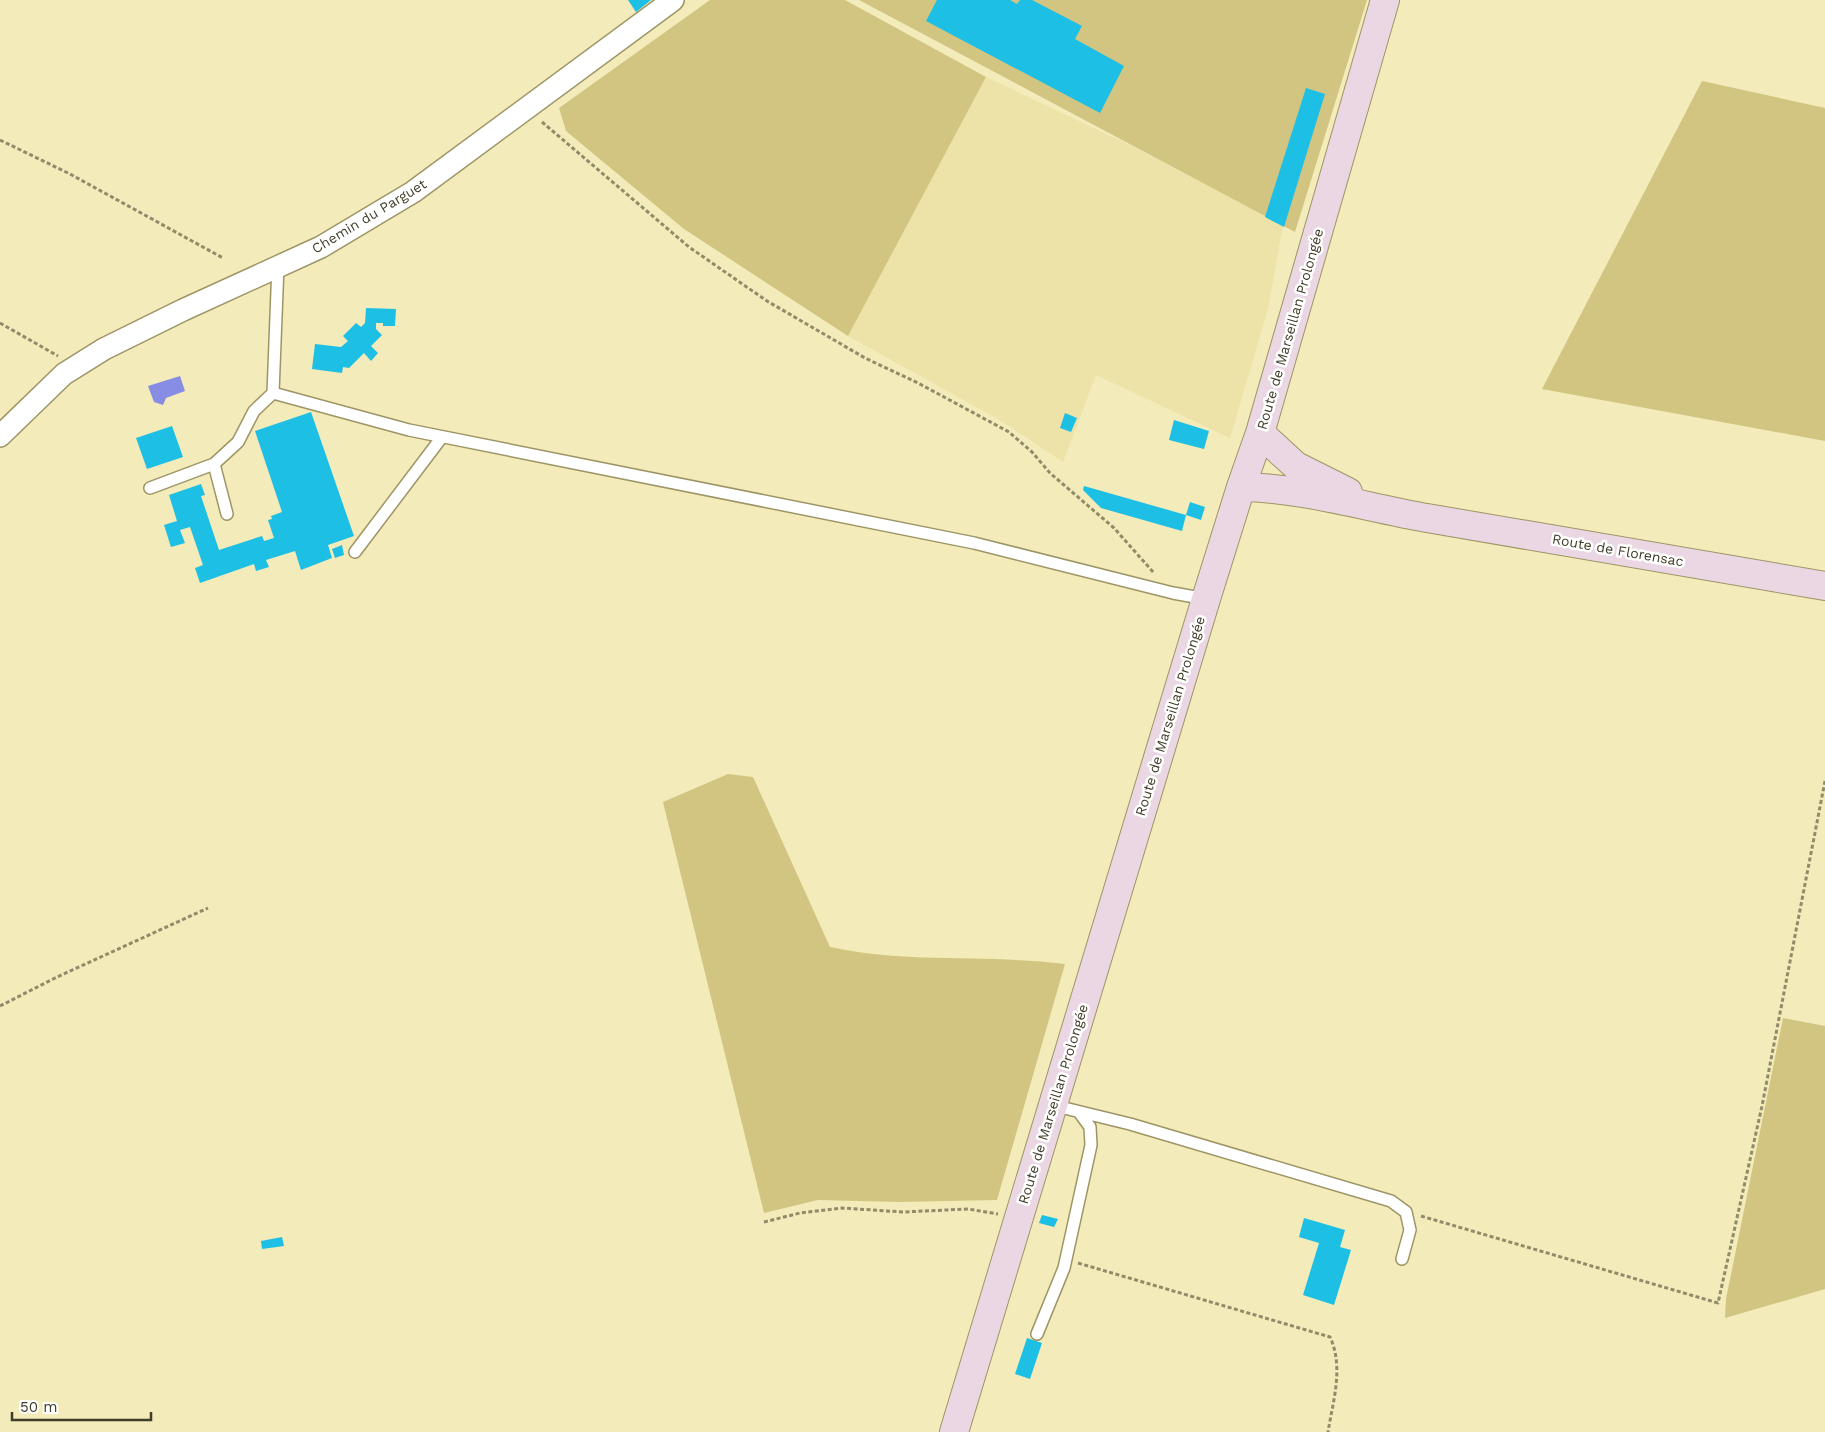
<svg xmlns="http://www.w3.org/2000/svg" width="1825" height="1432" font-family="'Work Sans',sans-serif">
<rect width="100%" height="100%" fill="#f3ebb9"/>
<path fill="#ede3a9" d="M986,77l146,69 151,79 -15,84 -38,129 -134,-63 -33,87 -60,-40 -155,-86z"/>
<path fill="#d1c581" d="M710,0h135l141,77 -138,259 -164,-107 -118,-98 -7,-23z
M859,0h508l-72,232z
M1702,81l123,27v333l-283,-52z
M728,774l25,3 77,170c77,17 158,7 235,17l-68,236 -98,2 -81,-2 -54,13 -101,-411z
M1783,1018l42,8v263l-100,29 1,-19z"/>
<path fill="#878ce5" d="M180,376l5,15 -19,7 -3,7 -9,-3 -6,-16z"/>
<path fill="#1dbfe5" d="M628,0h23l-15,12z
M937,0h73l7,4 3,-4h12l50,26 -7,13 49,27 -24,47 -174,-92z
M1306,88l19,6 -41,133 -19,-10z
M366,308l30,1 -1,17h-12v-3h-7v6l6,6 -11,11 7,7 -7,8 -7,-8 -15,15 -6,-1 -1,6 -30,-4 3,-25 26,3 7,-6 -5,-5 13,-13 5,4 4,-4z
M311,412l43,124 -26,9 4,13 -31,12 -6,-19 -29,9 3,7 -13,4 -2,-7 -54,19 -5,-15 8,-3 -13,-38 -10,3 5,13 -14,4 -7,-22 13,-4 -8,-26 32,-11 4,11 -4,1 18,54 43,-14 2,5 10,-3 -6,-18 4,-1 -1,-3 11,-4 -27,-81z
M1065,413l12,5 -6,14 -11,-4z
M1174,420l35,11 -5,18 -35,-9z
M172,426l11,31 -36,12 -11,-31z
M1084,486l102,29 -4,16 -81,-23 -18,-18z
M1190,502l15,5 -4,13 -15,-5z
M342,545l2,10 -9,3 -3,-9z
M1042,1215l16,4 -4,8 -15,-4z
M1304,1218l41,12 -5,17 11,3 -17,55 -31,-10 16,-52 -20,-6z
M282,1237l2,9 -22,3 -1,-8z
M1027,1338l15,5 -12,36 -15,-5z"/>
<g fill="none" stroke-linecap="round" stroke-linejoin="round">
<defs>
<path id="lane" d="M278,265l-5,128 136,37 565,113 199,50 33,6
M150,488l64,-24
M227,514l-13,-50 24,-22 16,-31 19,-18
M355,552l87,-115
M1052,1105l78,19 261,77 15,11 4,18 -8,29
M1037,1334l27,-66 27,-123 -1,-18 -11,-15"/>
<path id="street" d="M0,436l64,-62 40,-25 79,-39 138,-63 92,-55 260,-192"/>
<path id="secondary" d="M1260,433l36,33 52,26
M1241,487c63,1 124,20 186,31 132,23 265,45 398,68
M954,1432l252,-833 35,-112 19,-54 125,-433"/>
</defs>
<use href="#lane" stroke="#9d9566" stroke-width="14"/>
<use href="#street" stroke="#9d9566" stroke-width="24"/>
<use href="#secondary" stroke="#9d9566" stroke-width="30"/>
<path stroke="#918b6a" stroke-width="3" stroke-dasharray="4 2.5" stroke-linecap="butt" d="M542,122l147,125 78,54 98,57 53,25 91,49 23,20 18,21 64,55 40,45
M0,140l70,34 153,84
M0,323l58,33
M0,1006l57,-29 151,-69
M1421,1216l297,87 44,-197 63,-325
M764,1222l36,-9 42,-5 61,4 65,-3 30,5
M1078,1263l252,74c14,30 3,64 -2,95"/>
<use href="#lane" stroke="#fff" stroke-width="11"/>
<use href="#street" stroke="#fff" stroke-width="21"/>
<use href="#secondary" stroke="#ead7e3" stroke-width="28"/>
</g>
<g text-anchor="middle" stroke-width="5" stroke-linejoin="round" paint-order="stroke">
<g font-size="14" fill="#3f3c28" stroke="#fff">
<text transform="translate(369 216) rotate(-31)" y="5">Chemin du Parguet</text>
<text transform="translate(1290 329) rotate(-74)" y="5">Route de Marseillan Prolongée</text>
<text transform="translate(1618 550) rotate(10)" y="5">Route de Florensac</text>
<text transform="translate(1170 716) rotate(-73)" y="5">Route de Marseillan Prolongée</text>
<text transform="translate(1053 1104) rotate(-73)" y="5">Route de Marseillan Prolongée</text>
</g>
</g>
<path d="M12 1412v8h139v-8" fill="none" stroke="#3f3c28" stroke-width="2.5"/>
<text x="20" y="1412" font-size="15" fill="#3f3c28" stroke="#ffffff" stroke-width="4" paint-order="stroke">50 m</text>
</svg>
